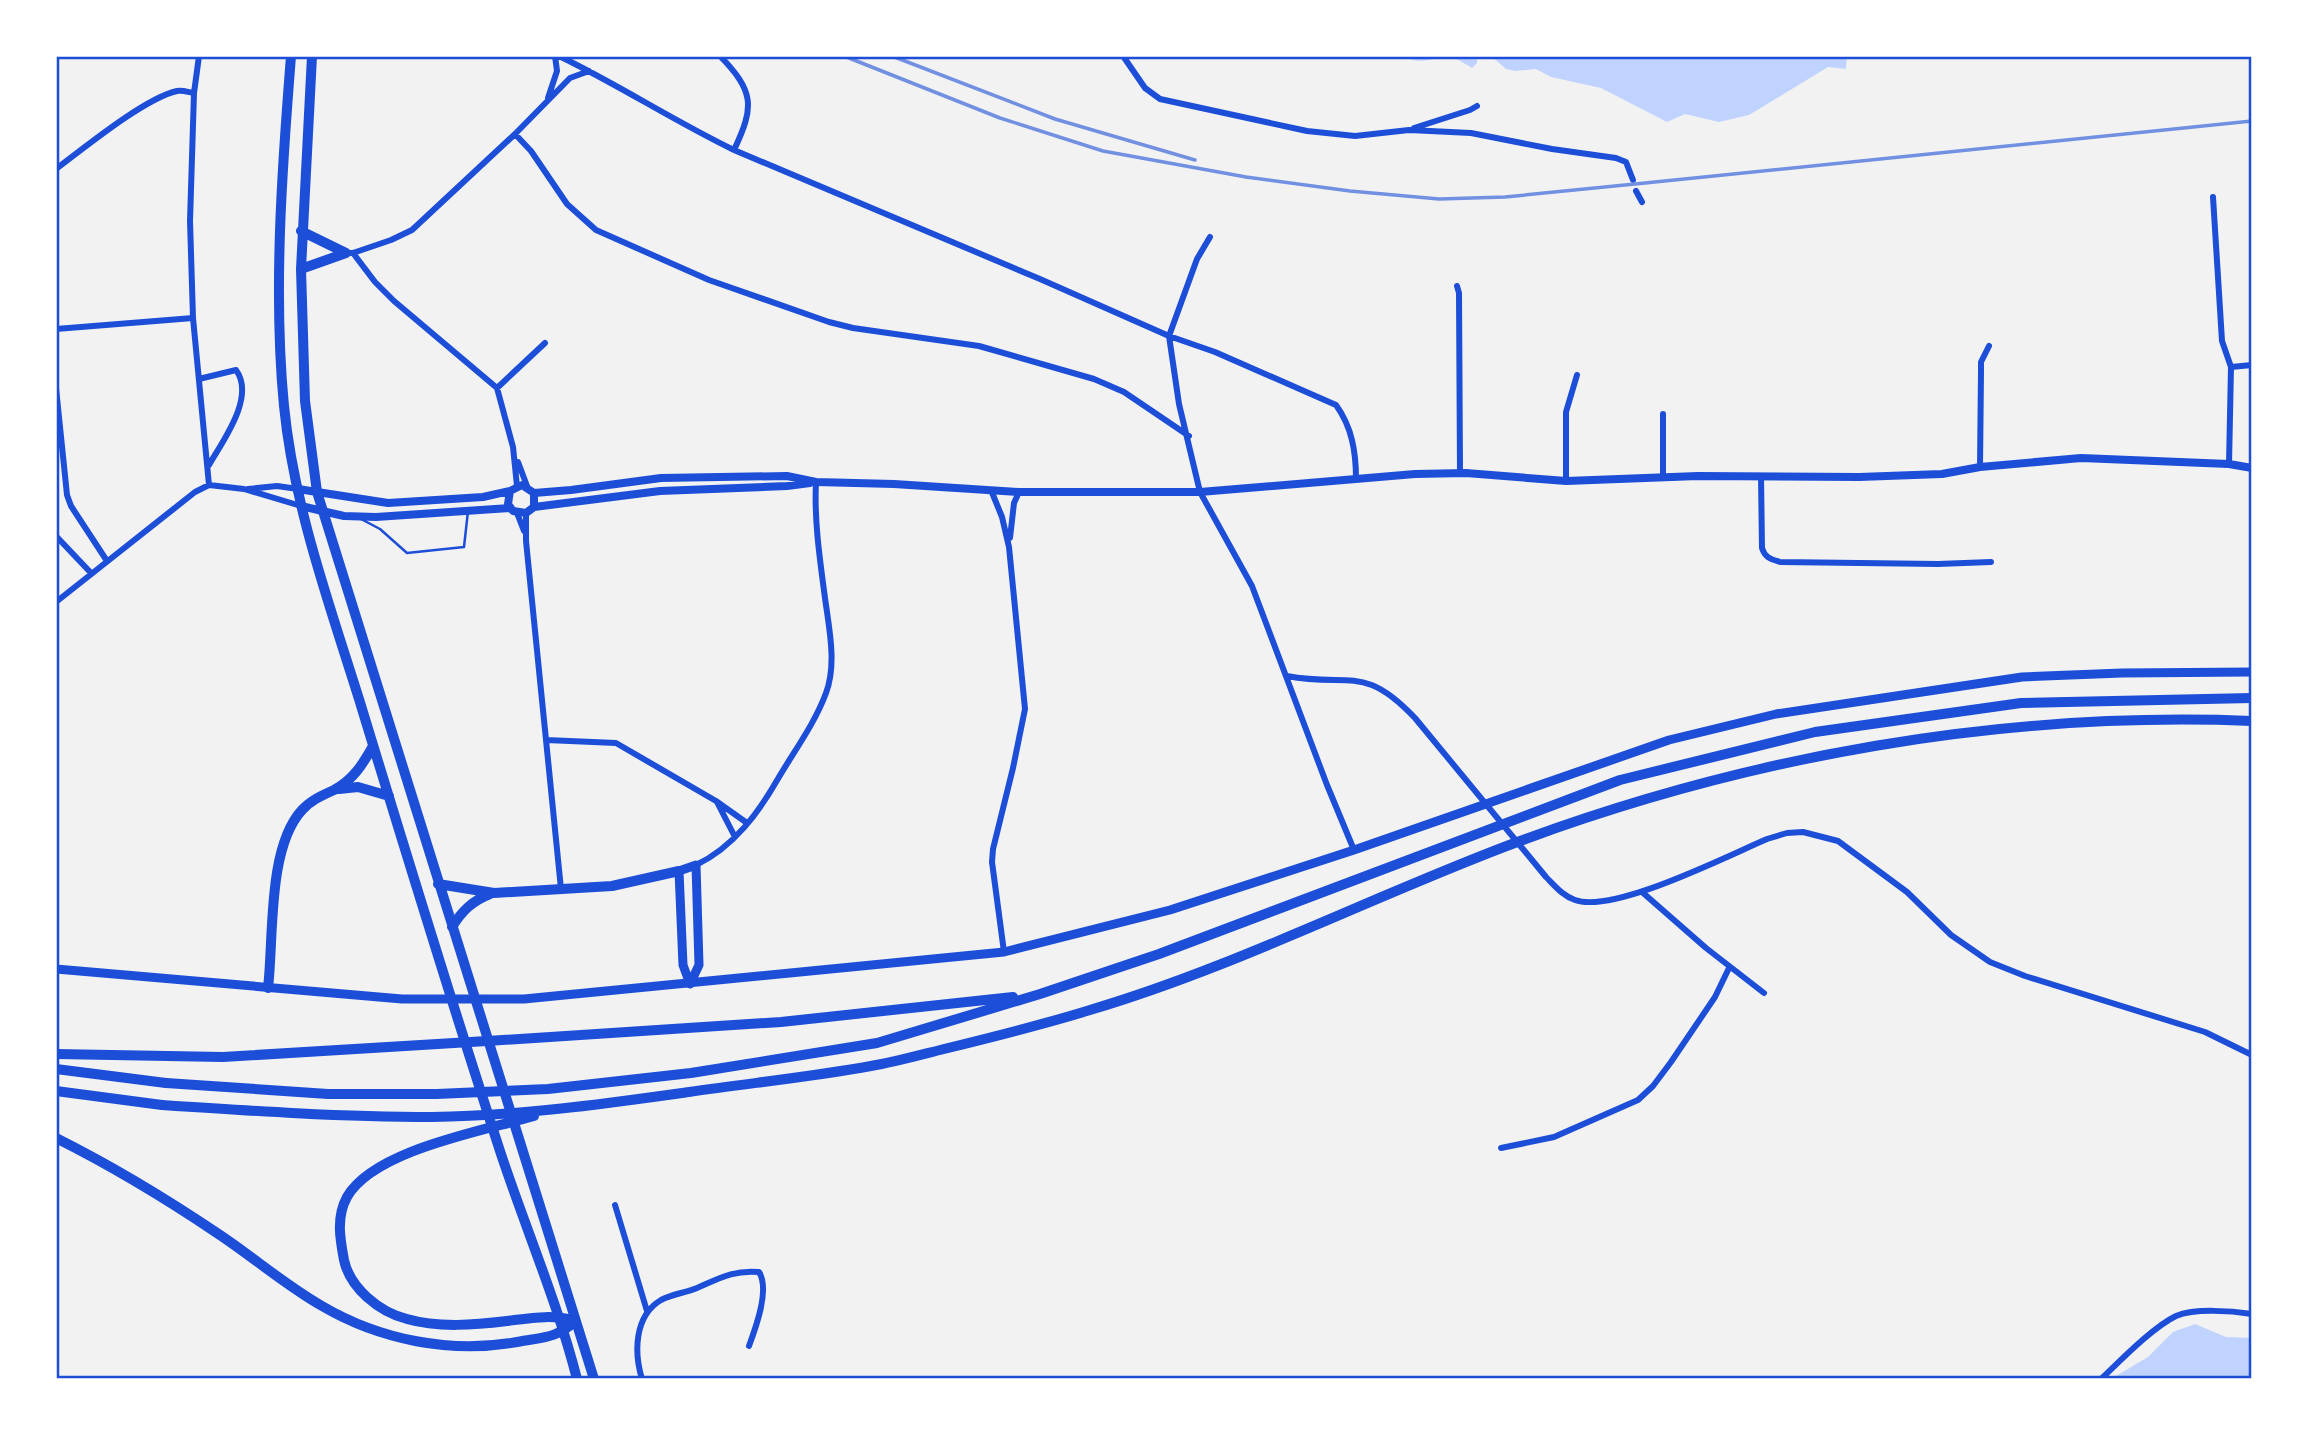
<svg xmlns="http://www.w3.org/2000/svg" width="2308" height="1435" font-family="Roboto,sans-serif">
<rect width="100%" height="100%" fill="#f2f2f2"/>
<path fill="#bfd3fe" d="M1403,56h74v7l-5,5c-5,-3 -11,-7 -16,-9 -20,-6 -31,9 -53,-3z
M1491,56h356l-1,13 -18,-2 -79,48 -30,7 -34,-8 -18,8 -66,-34 -50,-11 -15,-8 -21,2 -9,-2z
M2195,1324l31,13 26,1v41h-141l37,-22 25,-25z"/>
<g fill="none" stroke-linecap="round" stroke-linejoin="round">
<path stroke="#1d4ed8" stroke-width="2.5" d="M361,519l19,10 27,24 57,-6 4,-36"/>
<path stroke="#1d4ed8" stroke-width="6" d="M199,56l-5,37 -4,128 3,97 16,167
M559,56c60,29 115,65 175,94l306,129 129,57 46,16 121,53c16,22 20,47 20,74
M720,56c34,35 35,50 14,94
M1123,56l22,32 15,11 147,32 48,5 54,-6 62,3 81,16 64,9 10,4 7,18
M548,98l9,-27 -2,-15
M1414,128l56,-18 7,-4
M515,134l16,17 36,53 29,26 113,50 120,42 24,6 126,18 115,33 30,13 65,44
M56,169c28,-21 89,-71 121,-78 5,-1 11,1 17,2
M1636,191l6,11
M2213,197l9,144 9,26
M1210,237l-13,22 -28,77 10,68 21,88 52,94 75,199 27,65
M346,253h7l38,-13 21,-10 103,-96 55,-56 19,-7
M353,253l22,29 19,19 103,87 16,59 4,39
M1457,286l2,7 1,180
M56,329l137,-11
M199,379l37,-9c20,27 -14,72 -27,95
M56,388l11,107 4,11 36,55
M497,388l48,-45
M518,462l9,24
M2229,464l2,-97 21,-2
M1980,467l1,-95v-10l8,-16
M1761,476l1,72c3,10 9,11 18,14l158,2 53,-2
M1663,478v-64
M1566,481v-69l11,-37
M248,489l29,-3 21,3
M991,490l11,27 7,30 16,162 -12,59 -20,81 -1,13 12,90
M517,513l7,18
M526,513v28l35,348
M56,536l35,37
M1010,538l4,-35 5,-11
M56,602l139,-110 14,-7 35,4 57,17
M1287,676c63,12 76,-13 128,42l131,159c9,9 17,19 29,23 38,14 152,-44 192,-61l20,-6 16,-1 35,9 69,51 44,43 39,27 35,14 180,56 47,23
M546,740l70,3 100,58 31,22
M717,802l18,35
M696,865c38,-18 63,-53 83,-88 16,-27 36,-54 47,-84 11,-29 3,-65 -1,-95 -5,-38 -11,-77 -9,-116
M1642,892l64,56 58,45
M1501,1148l53,-11 84,-37 15,-14 18,-24 44,-65 14,-29
M615,1205l32,106
M642,1379c-8,-26 -8,-63 19,-79 11,-6 24,-7 36,-12 23,-10 36,-18 62,-16 11,17 -3,55 -10,74
M2101,1379c19,-18 52,-52 75,-63 19,-8 56,-5 76,-2"/>
<path stroke="#1d4ed8" stroke-width="8" d="M298,489l90,14 95,-6 27,-6 12,-6 12,8v14l-8,6 -13,-2 -5,-7 2,-13
M534,493l37,-3 90,-12 126,-2 29,6 78,2 125,8h181l215,-18 51,-1 100,8 132,-5 161,1 83,-3 38,-7 101,-9 148,6 23,4
M301,506l43,10 32,1 134,-9
M534,507l126,-16 127,-5 23,-3"/>
<path stroke="#1d4ed8" stroke-width="9" d="M696,865l3,100 -9,19 -7,-19 -4,-94z
M56,969l346,30h122l480,-47 166,-42 184,-60 315,-110 107,-26 246,-37 100,-4 130,-1"/>
<path stroke="#1d4ed8" stroke-width="10" d="M291,56c-9,113 -18,237 -7,350 10,101 45,197 75,293 46,151 92,302 141,452 25,76 57,150 77,228
M312,56l-11,213 4,132 12,91 277,887
M301,231l45,22
M301,269l45,-16
M339,789l19,-2 31,9
M438,884l56,9 118,-7 67,-15
M452,927c10,-16 20,-26 38,-33
M268,988c6,-50 -1,-140 34,-178 9,-10 21,-15 32,-20 19,-10 29,-26 39,-44"/>
<path stroke="#1d4ed8" stroke-width="10" d="M56,1054l167,3 264,-16
M56,1069l110,14
M56,1091l106,14
M56,1138c56,28 109,60 161,95 35,23 68,52 105,73 58,34 129,48 195,36 25,-5 39,-3 58,-21"/>
<path stroke="#1d4ed8" stroke-width="10" d="M487,1041l294,-19 232,-25
M166,1083l162,11h109l111,-5 143,-16 186,-30 163,-49 119,-40 461,-174 195,-48 206,-29 231,-5
M162,1105c90,6 180,12 270,12 86,-1 171,-13 257,-25 61,-9 122,-15 182,-26 24,-4 49,-11 73,-17 49,-12 98,-24 146,-39 145,-43 281,-113 422,-166 235,-88 489,-133 740,-123
M534,1116c-51,15 -160,34 -187,81 -11,20 -7,42 -3,63 6,28 35,52 63,59 31,9 68,6 100,2 24,-3 46,-7 68,0"/>
<path stroke="#7290e2" stroke-width="3.5" d="M844,56l156,62 103,33 143,26 104,14 89,8 66,-2 140,-14 607,-62
M892,56l163,63 140,41"/>
</g>
<rect width="2308" height="1435" fill="none" stroke="#ffffff" stroke-width="116"/>
<rect x="58" y="58" width="2192" height="1319" fill="none" stroke="#1d4ed8" stroke-width="2.5"/>
</svg>
